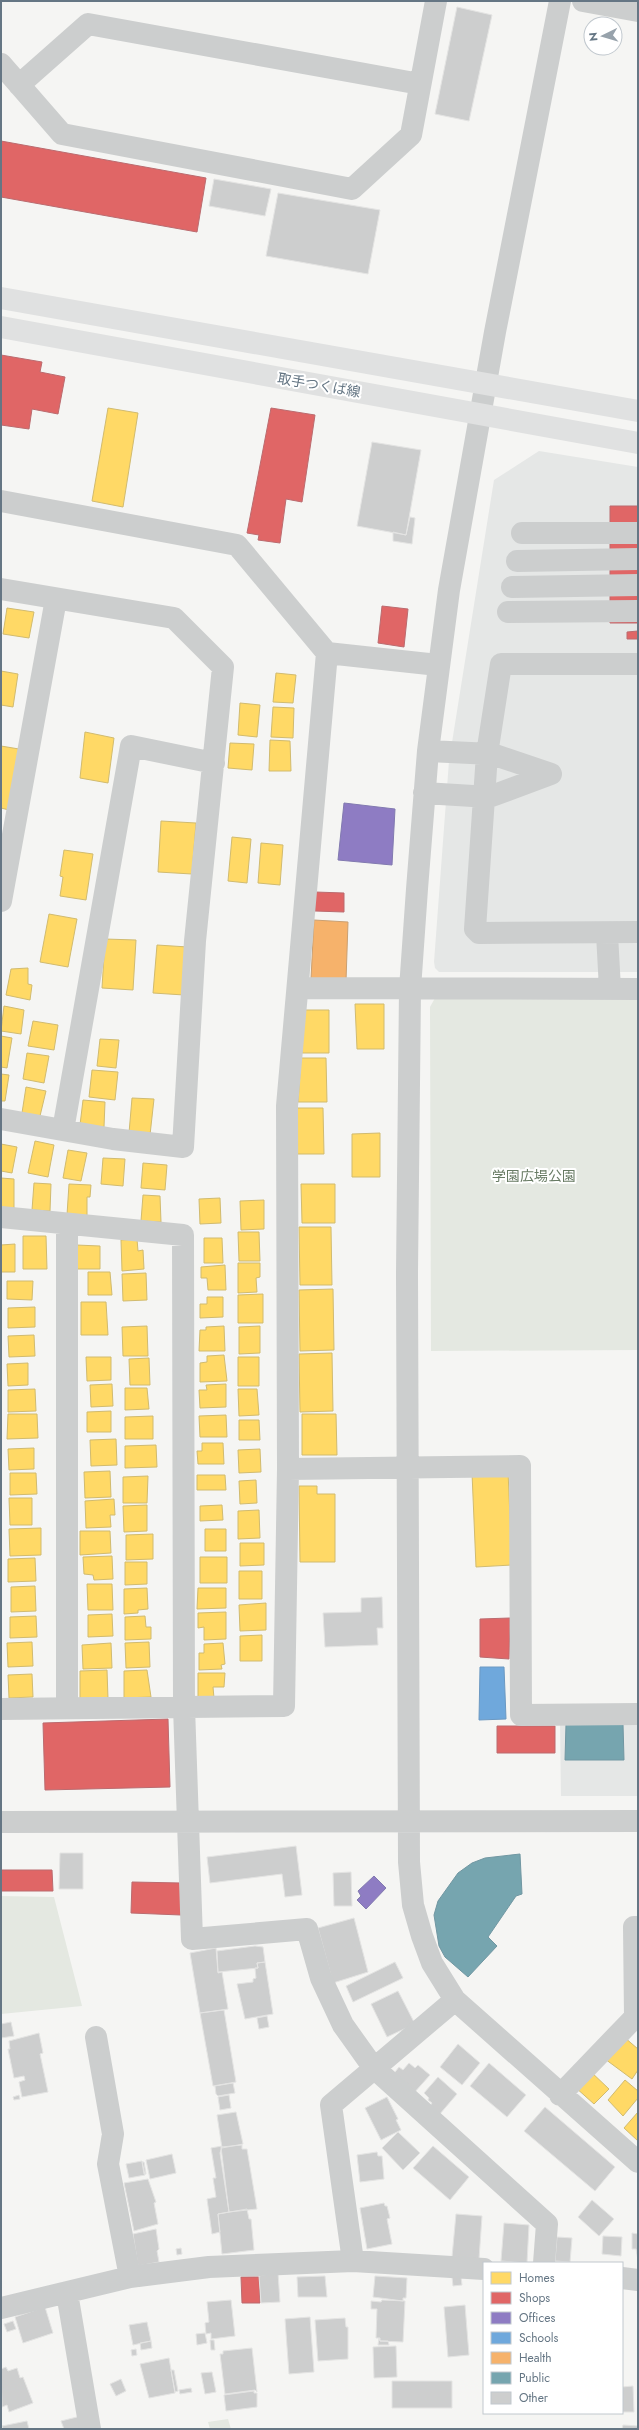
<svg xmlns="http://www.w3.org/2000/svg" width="639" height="2430" font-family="Jost,'Noto Sans JP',sans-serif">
<rect width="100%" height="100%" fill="#f5f5f3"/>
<path fill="#e5e7e6" d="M539,451l99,16v505h-199l-4,-4 -1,-6 15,-201 45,-281z
M560,1722h78v74h-77z"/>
<path fill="#e4e8e1" d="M435,998h203v352l-207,1 -1,-344z
M1,1896l53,1 28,109 -81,8z
M228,2419l3,10h-21l-2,-7z"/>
<path fill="#ffd966" stroke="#d1bb6f" d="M108,408l30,5 -15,94 -31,-6z
M7,608l27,4 -5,26 -26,-4z
M1,671l17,3 -5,33 -12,-2z
M276,673l20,2 -3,28 -20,-1z
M240,703l20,2 -3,32 -19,-2z
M273,707l21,1 -1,30 -22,-1z
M85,732l29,6 -6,45 -28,-5z
M270,740l20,1 1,30h-22z
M230,743l24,1 -2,26 -24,-2z
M1,746l18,3 -10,61 -8,-2z
M161,821l35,2 -4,51 -34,-2z
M232,837l19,2 -4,44 -19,-2z
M261,843l22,2 -3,40 -22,-2z
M64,850l29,4 -7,46 -26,-4 3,-19 -3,-1z
M49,914l28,5 -9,48 -28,-5z
M105,939l31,1 -3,50 -31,-2z
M157,945l31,2 -4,48 -31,-2z
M28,968v16l4,1 -2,15 -24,-5 5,-26z
M355,1004h29v45h-27z
M4,1006l20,4 -3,24 -20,-3z
M304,1010h25v43h-27z
M33,1021l25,4 -4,25 -26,-4z
M1,1036l11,2 -5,30 -6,-1z
M100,1039l19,1 -3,28 -19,-2z
M27,1053l22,3 -5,27 -21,-4z
M301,1058h25l1,44h-29z
M92,1070l26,2 -3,28 -26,-3z
M1,1074l8,1 -4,26h-4z
M26,1087l20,4 -6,25 -18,-3z
M132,1098l22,1 -4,36 -21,-2z
M83,1100l22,2 -1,25 -24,-2z
M297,1108h26l1,46h-27z
M380,1133v44h-28v-43z
M35,1141l19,4 -6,32 -20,-4z
M1,1144l16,3 -5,26 -11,-2z
M68,1150l19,3 -6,28 -18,-3z
M103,1158l22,1 -2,27 -22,-2z
M143,1163l24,2 -2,25 -24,-2z
M1,1178l13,1v30h-13z
M34,1183l17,1 -1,27 -18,-1z
M69,1184l22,1 -1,12h-3v19l-20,-1z
M301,1184h34v39h-33z
M143,1195l17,1 1,26 -20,-1z
M220,1198l1,25 -21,1 -1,-25z
M264,1200v29l-23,1 -1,-29z
M299,1227h32l1,58h-32z
M238,1232h21l1,29h-21z
M23,1236h23l1,33h-24z
M204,1238h18l1,25h-19z
M137,1239l1,12 5,-1 1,19 -22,2 -1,-31z
M15,1244v28h-14v-27z
M76,1245l24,1v23h-24z
M238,1263h22v14l-4,1 1,14 -19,1z
M225,1265l1,25h-18l-1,-12h-6v-11z
M88,1272h22l2,23h-24z
M146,1273l1,27 -24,1 -1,-27z
M7,1281h26l-1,19 -25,-1z
M333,1289l1,61 -34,1 -1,-61z
M263,1294v29h-25v-28z
M207,1297h16v20l-23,1v-14h7z
M81,1302h25l2,33h-27z
M35,1307v20l-27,1v-20z
M147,1326l1,30h-25l-1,-29z
M224,1326l1,25h-26l1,-21h6v-3z
M260,1326v27l-21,1v-27z
M34,1335l1,21 -26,1 -1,-21z
M332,1353l1,58 -33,1 -1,-58z
M224,1355l3,26 -27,1v-19l7,-1v-6z
M86,1357h25v23l-24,1z
M238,1357h21v29h-21z
M149,1358l1,27h-20l-1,-26z
M28,1363v22l-20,1 -1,-22z
M112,1384l1,22 -22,1 -1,-22z
M226,1384v23l-26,1 -1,-18h8l-1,-5z
M125,1388h22l2,21 -24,1z
M35,1389l1,22 -28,1v-22z
M238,1389h19l2,26 -20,1z
M111,1411v21h-24v-20z
M8,1414h29l1,24 -31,1z
M302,1414h34l1,41h-35z
M226,1415l1,22h-27l-1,-21z
M153,1416v23h-28v-22z
M239,1420h20l1,20h-21z
M116,1439l1,26 -26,1 -1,-26z
M202,1443h21l1,21h-26l-1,-13h5z
M156,1445l1,22 -32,1v-22z
M34,1448v21l-25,1 -1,-21z
M260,1449l1,23 -22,1 -1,-23z
M110,1471l1,26 -26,1 -1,-26z
M508,1471l4,94 -36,2 -4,-94z
M10,1473h26l1,21 -27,1z
M197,1475h28l1,15h-29z
M148,1476l-1,27h-24v-26z
M256,1480l1,23 -17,1 -1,-23z
M299,1486h18v8h18v68h-35z
M9,1498h23v27h-22z
M114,1499l1,16h-5l1,12 -25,1 -1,-27z
M147,1505v26l-23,1 -1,-26z
M222,1505l1,15 -23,1v-15z
M259,1510l1,28 -22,1v-28z
M41,1528v27l-31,1 -1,-27z
M205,1529h21v22h-21z
M80,1531h30l1,22 -31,2z
M153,1534v25l-27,1v-25z
M240,1543h24v22l-24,1z
M112,1556l1,23 -19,1 -1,-5 -9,-1 -1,-17z
M200,1557h27v26h-27z
M35,1558l1,23 -28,1v-23z
M125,1562h22v22l-22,1z
M239,1571h23v28h-23z
M87,1584h25l1,26h-25z
M35,1586l1,25 -25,1v-25z
M147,1588l1,21 -10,1v3l-14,1v-25z
M198,1588h28v20l-29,1z
M266,1603v27l-26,1 -1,-26z
M226,1612v27l-22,1v-13l-6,1v-15z
M112,1614l1,22 -25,1v-22z
M36,1616l1,21 -27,1v-21z
M145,1616l1,11h5v12l-26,1v-23z
M262,1635v26h-22v-25z
M32,1642l1,24 -25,1 -1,-24z
M149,1642l1,25 -24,1 -1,-25z
M111,1643l1,25 -29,1 -1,-24z
M223,1643l2,21 -4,1 1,4 -23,1v-17h5v-9z
M107,1670l1,29h-28v-28z
M147,1670l4,27 -27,1v-27z
M198,1673h27l-1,14h-11l1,11 -16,1z
M32,1674l1,23 -24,1 -1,-23z
M624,2037l14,12v21l-6,9 -27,-20z
M589,2070l20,19 -15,15 -19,-17z
M625,2080l13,11v7l-15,18 -15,-16z
M638,2112v29l-14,-13z"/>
<path fill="#e06666" stroke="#bb6b6f" d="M1,141l205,37 -9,54 -196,-35z
M1,355l41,7 -2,10 25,5 -7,37 -26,-5 -3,20 -28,-4z
M271,408l44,7 -13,87 -16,-3 -6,44 -22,-3 1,-5 -12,-2z
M610,506h28v117h-28z
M382,606l26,3 -4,38 -26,-4z
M638,631v8h-11v-7z
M315,892l29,1v19l-29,-1z
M510,1618l-1,41 -29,-2v-38z
M168,1719l2,68 -125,3 -2,-67z
M497,1726h58v27h-58z
M1,1870h51l1,21h-52z
M132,1882l49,1v32l-50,-2z
M241,2277h18l1,26h-18z"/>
<path fill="#8e7cc3" stroke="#827ab0" d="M344,803l51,6 -3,56 -54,-5z
M374,1876l12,12 -20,21 -9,-9 4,-4 -3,-5z"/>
<path fill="#6fa8dc" stroke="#6c99c2" d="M480,1667h24l2,52 -27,1z"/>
<path fill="#f6b26b" stroke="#caa072" d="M314,920l34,2 -2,59 -35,-2z"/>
<path fill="#76a5af" stroke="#7197a2" d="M566,1724h57l1,36h-59z
M520,1854l2,40 -6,2 -28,41 9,9 -29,31 -23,-20 -6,-11 -5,-31 4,-14 20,-28 14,-10 13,-5z"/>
<path fill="#cdcece" stroke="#e4e4e3" d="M457,7l35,8 -23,106 -34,-7z
M214,179l57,10 -6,27 -56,-10z
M278,193l102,17 -12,64 -102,-18z
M372,442l49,8 -15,85 -49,-9z
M410,517l5,1 -3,26 -19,-3v-9l13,3z
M382,1597l1,31h-6l1,17 -53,2 -2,-34 38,-1v-14z
M296,1846l6,49 -17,2 -3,-23 -72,9 -3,-26z
M60,1853h23v36h-24z
M351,1872l1,34h-18l-1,-33z
M354,1918l14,54 -35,11 -15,-55z
M255,1946l8,1 2,15 -8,1 1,5 -40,4 -1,-21z
M216,1948l2,25 4,-1 6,37 -28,4 -10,-60z
M265,1962l8,52 -28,5 -8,-35 16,-2v-3l3,-1 -1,-10h3l-1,-5z
M395,1962l8,16 -50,24 -7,-16z
M398,1991l17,33 -28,13 -16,-33z
M224,2010l12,72 -23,4 -13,-73z
M267,2016l2,11 -10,2 -2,-11z
M11,2022l3,14 -13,2v-14z
M39,2033l4,20 -3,1 8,38 -26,5 -3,-15 6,-2 -1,-4 -10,2 -6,-29h2l-1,-8z
M458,2044l22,19 -18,22 -22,-18z
M409,2063l6,5 3,-3 12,10 -17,19 -21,-18 7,-9 4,3z
M489,2063l37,32 -19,22 -37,-31z
M438,2077l19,17 -18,21 -9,-9 2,-3 -4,-3 1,-2 -5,-5z
M233,2083l2,10 -17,3 -2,-2 -1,-8z
M19,2095l1,4 -6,1 -1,-3z
M229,2095l2,13 -11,2 -2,-13z
M387,2097l11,22 -2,1 5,10 -20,10 -16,-32z
M545,2107l70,60 -20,24 -71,-60z
M236,2112l7,32 -21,4 -5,-33z
M398,2132l22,21 -17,17 -21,-22z
M242,2145v4h5l10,60 -28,3 -8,-65z
M222,2146l-2,7 9,59 -11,2 2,18 -8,2 -5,-35 9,-2 -3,-19h3l-5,-30z
M433,2146l36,31 -19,23 -37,-32z
M377,2152l1,4h4l2,23 -24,3 -3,-27z
M172,2154l4,19 -26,6 -4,-19z
M142,2161l3,14 -16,3 -3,-14z
M142,2162h2l2,12h-2z
M148,2179l8,23 -2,1 4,21 -24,7 -10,-48z
M592,2200l22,19 -15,17 -21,-19z
M384,2203l1,3h2l3,12 -3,1 5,25 -25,5 -7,-41z
M247,2209l2,10h2l3,31 -32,4 -4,-40z
M456,2214l26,2 -3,43 -27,-2z
M504,2223l25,2 -2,38 -26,-2z
M156,2229l3,20 -2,2 2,11 -21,4 -5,-32z
M632,2233l6,1v26l-2,-11h-4z
M603,2236l19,1 -1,19 -19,-2z
M557,2237l15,1 -2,24 -15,-1z
M181,2248l1,6 -5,1 -1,-6z
M278,2272l2,30 -19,1 -2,-27z
M325,2276l2,21h-29l-1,-20z
M375,2276l32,2 -1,20h-3v3l-30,-4z
M452,2277h9l1,8 -9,1z
M231,2300l4,36 -24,3v-6l-5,1 -1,-11 4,-1 -2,-20z
M382,2300l23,1 -2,41 -23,-1v-3h-4l1,-29h-6v-8l10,1z
M465,2305l4,50 -21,2 -4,-50z
M45,2307l8,26 -30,10 -8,-26z
M310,2317l4,55 -25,2 -4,-55z
M345,2318l1,9h2v32l-30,2 -3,-41z
M13,2321l3,8 -9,3 -3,-8z
M147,2322l4,19 -18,4 -4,-20z
M205,2333l2,10 -10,2 -1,-11z
M379,2338l1,3h8l1,4h-11z
M210,2340h4l1,10h-4z
M151,2341l1,7 -11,2 -1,-7z
M396,2346l1,31 -23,1 -1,-31z
M252,2348l5,44 -2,-2 -30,4 -5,-40h3v-3z
M136,2349l1,6 -5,1 -1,-6z
M169,2358l6,35 -26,5 -9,-34z
M6,2367l2,4 9,-3 3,10 3,-1 10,26 -24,9 -2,-7 -5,2 -1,-38z
M171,2370h3l4,21 -3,1z
M212,2372l4,20 -11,2 -4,-21z
M121,2379l5,12 -10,5 -6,-12z
M392,2381h60v27h-60z
M633,2386l1,26h-12v-25z
M191,2388l1,4 -12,2 -1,-4z
M254,2391v2h3v14l-31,4 -2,-16z
M81,2416l4,13h-21l-3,-8z
M27,2421l2,8h-26l-1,-3z
M623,2425l15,1v3h-16z"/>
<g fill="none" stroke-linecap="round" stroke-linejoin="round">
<path stroke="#cccece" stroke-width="22" d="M560,1l-65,331 -46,258 -21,161 -11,138 -7,100 -3,284 2,589 4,43 9,31 10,27 23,37 183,162
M583,1l55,10
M1,64l61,70 290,55 59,-54 25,-134
M19,85l69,-61 332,60
M1,501l236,44 90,108 -40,453 1,363 -4,237 -283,3
M522,533h116
M517,561l121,-2
M512,587l126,-2
M1,589l173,29 49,49 -28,274 -12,206 -70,-8 -112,-20
M508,612l130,-1
M327,653l111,12
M638,664h-137l-14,90 -12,175 4,4 159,-1
M428,751l64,3 59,20
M424,793l65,4 62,-23
M1,901l55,-302
M607,934l3,55
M298,988l340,1
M63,1130l68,-384 83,17
M1,1217l182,18 1,472 8,232 115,-10 14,49 22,47 30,42 174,157 -3,39
M67,1224v484
M288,1469l232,-3 1,249 117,-1
M1,1822l637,-1
M96,2037l17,97 -5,30 22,113
M560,2095l75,-78 -1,-90h4
M353,2261l-22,-156 124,-105
M622,2278l16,2
M67,2293l23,136
M1,2308l129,-31 79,-10 144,-6 131,8"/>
<path stroke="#e0e1e1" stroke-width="22" d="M1,298l637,113
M1,327l637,116"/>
</g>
<g text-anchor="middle" stroke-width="4" stroke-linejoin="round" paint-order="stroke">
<g font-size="14" fill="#657684" stroke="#fff">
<text transform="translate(319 385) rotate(10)" y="5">取手つくば線</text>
</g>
<g font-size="14" fill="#687b64" stroke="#fff">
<text x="534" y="1181">学園広場公園</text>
</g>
</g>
<rect width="639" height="2430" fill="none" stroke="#657684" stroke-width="4"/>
<rect x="483" y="2262" width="140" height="152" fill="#ffffff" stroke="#c1c8ce"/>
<rect x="491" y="2272" width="20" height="12" fill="#ffd966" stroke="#c1c8ce"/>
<text x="519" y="2282" font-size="12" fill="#657684">Homes</text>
<rect x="491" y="2292" width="20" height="12" fill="#e06666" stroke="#c1c8ce"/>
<text x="519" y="2302" font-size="12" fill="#657684">Shops</text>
<rect x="491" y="2312" width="20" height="12" fill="#8e7cc3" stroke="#c1c8ce"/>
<text x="519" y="2322" font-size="12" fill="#657684">Offices</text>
<rect x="491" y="2332" width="20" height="12" fill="#6fa8dc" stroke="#c1c8ce"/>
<text x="519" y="2342" font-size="12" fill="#657684">Schools</text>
<rect x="491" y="2352" width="20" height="12" fill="#f6b26b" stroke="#c1c8ce"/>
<text x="519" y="2362" font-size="12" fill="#657684">Health</text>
<rect x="491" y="2372" width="20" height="12" fill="#76a5af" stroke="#c1c8ce"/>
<text x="519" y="2382" font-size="12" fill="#657684">Public</text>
<rect x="491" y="2392" width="20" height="12" fill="#cdcece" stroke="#c1c8ce"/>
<text x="519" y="2402" font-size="12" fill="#657684">Other</text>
<g transform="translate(603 36) rotate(265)"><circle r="19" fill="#ffffff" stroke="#c1c8ce"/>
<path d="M0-3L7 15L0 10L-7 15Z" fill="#97a2ab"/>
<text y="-6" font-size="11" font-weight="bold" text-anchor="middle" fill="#657684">N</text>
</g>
</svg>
